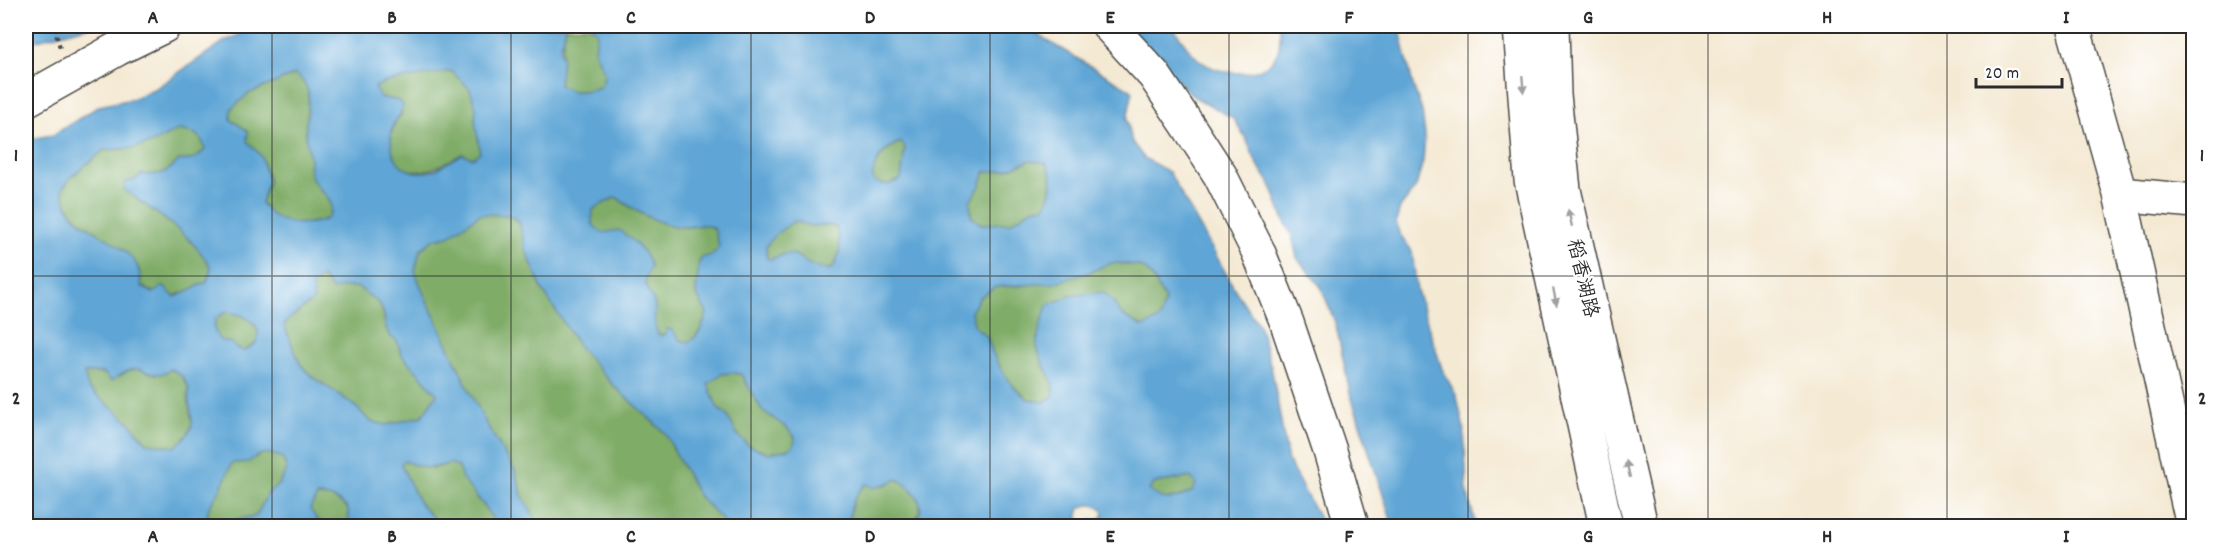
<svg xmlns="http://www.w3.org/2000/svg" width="2219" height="552" font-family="Dekko,'LXGW WenKai TC',sans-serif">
<rect width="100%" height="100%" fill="#fff"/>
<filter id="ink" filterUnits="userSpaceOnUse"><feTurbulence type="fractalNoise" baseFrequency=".0167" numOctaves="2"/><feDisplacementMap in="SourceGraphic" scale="12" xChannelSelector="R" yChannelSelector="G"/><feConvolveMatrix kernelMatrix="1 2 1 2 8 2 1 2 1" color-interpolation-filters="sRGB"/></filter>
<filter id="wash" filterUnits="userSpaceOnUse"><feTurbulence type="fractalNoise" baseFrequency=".008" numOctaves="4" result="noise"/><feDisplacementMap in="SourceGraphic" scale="24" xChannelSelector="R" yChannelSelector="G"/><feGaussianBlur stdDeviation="1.35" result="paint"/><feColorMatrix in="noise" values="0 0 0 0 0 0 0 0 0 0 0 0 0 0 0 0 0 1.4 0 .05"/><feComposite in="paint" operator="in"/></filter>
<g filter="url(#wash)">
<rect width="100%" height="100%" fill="#f4e9d3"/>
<path fill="#7fac66" stroke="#556c48" stroke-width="1.5" d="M566,26h24l7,6 -2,20 10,22 -4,13c-16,4 -27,8 -42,-1 2,-21 2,-40 7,-60z
M451,70l19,19 6,19 -1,14 6,30 -8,6 -10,-4c-17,7 -31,19 -49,17 -29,-3 -29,-41 -12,-57l-3,-13 -19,-4 -5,-10 11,-5z
M296,74c20,17 10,32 10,55 -1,10 3,19 4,28 0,5 -1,10 0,14 2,20 31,25 18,47 -12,7 -36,7 -49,1 -8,-3 -13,-10 -18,-17 2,-6 6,-12 7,-18 2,-13 -13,-35 -22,-43l2,-10 -17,-10v-12l16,-15z
M178,130c15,2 24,3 27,20 -8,8 -14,12 -26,10 -11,13 -20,16 -37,14l-6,5 -11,4 13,18 14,8 35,28 15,15 9,16 -4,14c-28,13 -37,21 -66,4 4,-37 -48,-49 -68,-72 -6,-7 -9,-16 -12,-25l10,-12 33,-27c30,1 48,-8 74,-20z
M902,142l3,5 -4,32c-11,6 -18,8 -28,1 -2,-17 13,-33 29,-38z
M1030,160l16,3c8,15 7,28 -1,44l-13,2 -22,14 -29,1 -10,-8 -1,-15 10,-15 5,-14 20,-2z
M616,197c19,15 46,30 70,30 13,0 14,-5 28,1l6,18 -6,8 -15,8 -3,31 11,20c-4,12 -7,22 -18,29l-9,-2 -8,-9 -5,-2v4l-5,3 -4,-2 -6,-11 3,-19 -9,-15 -1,-14 -53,-51v-15z
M480,214l29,1 10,6 6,27 18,43 37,57 34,38 51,47 33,62 30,31h-189l-17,-31 -7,-24 -30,-49 -16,-32 -46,-98 -8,-21 5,-21 14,-12 15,-2z
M794,221l18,5 16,-1 8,2c5,17 6,27 -4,42 -9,1 -16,1 -24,-4 -8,-4 -12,-12 -22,-11 -7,1 -11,6 -19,5l-1,-13 9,-12z
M1111,263c39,2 36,5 54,37l-5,19 -17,8 -21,-12 -11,-16 -68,66 11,19v11l-10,7 -16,-3 -13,-11 -12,-15 -10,-19 -6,-17 -12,-10 -5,-15 10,-15 15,-10 25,-1 65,-12z
M322,276l11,14 10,-3h15l22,17 4,11 1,10 5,11 7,5 5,14 35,39 -15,22 -35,9 -16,-3 -18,-18 -41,-27 -12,-13 -16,-39 6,-7 9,-6 13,-27z
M226,312c16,1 40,12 29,32l-11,7 -8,-3 -4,-5 -12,-2c-6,-8 -6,-14 -4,-23z
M139,369c13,4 21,9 32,0l11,7 7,12c-5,32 17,32 -14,59l-28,-4 -18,-21 -42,-34 -3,-15h20l7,8 18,-11z
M731,373l10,1 21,36 25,18 8,10 -1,7 -5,4 -20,4 -20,-7 -12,-12 -11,-20 -8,-5 -11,-25 14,-10z
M269,452l14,6 4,12 -9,15 -9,7 -13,24 -18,3 -5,7h-23l-3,-3 1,-14 11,-17 13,-30c18,3 21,-6 37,-10z
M404,461l28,8 18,-6 9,4 4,12 36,47h-58l-21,-22 -18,-37 -1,-3z
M1190,477l7,6 -4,8c-16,8 -31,13 -44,-1l6,-7z
M898,478c11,8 21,16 22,29 0,27 -52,19 -70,19 -2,-17 4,-31 16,-42l19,1z
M317,496c14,0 21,3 31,13l1,11 -9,6 -21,-4 -10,-13z"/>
<path fill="#5fa6d6" stroke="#456880" stroke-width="1.5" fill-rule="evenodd" d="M26,26h65l-65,17z
M259,26h307l-6,23 2,9 -3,27c15,10 26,6 42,2l4,-13 -10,-22 2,-20 -7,-6h437l24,17 82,48 -6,28 5,23 12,16 25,14 68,121 23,34 12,44 16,90 35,65h-423c5,-2 13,-4 17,-8 12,-15 -8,-32 -19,-39l-23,9 -9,-4c-12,11 -18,25 -16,42h-122l-30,-31 -33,-62 -51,-47 -34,-38 -37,-57 -18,-43 -6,-27 -10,-6 -29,-1 -31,22 -15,3 -14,11 -5,21 8,21 46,98 16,32 30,49 7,24 17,31 -42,-1 -14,-21 -21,-25 -3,-12 -9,-4c-22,8 -25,5 -46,-2l-3,3 1,3 18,37 21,22h-208l5,-7 18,-3 13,-24 9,-7 9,-15 -4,-12c-14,-6 -23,-7 -34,4l-17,1 -13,29 -11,17 -1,14 3,3h-184v-265l3,-4 1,-10 -4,-6v-99l3,-3 24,-4 46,-29 33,-7 24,-11 69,-47zM451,71l19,18 6,19 -1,14 5,30 -7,6 -10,-4c-10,4 -19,12 -29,16 -31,9 -47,-12 -42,-41 2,-11 9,-10 11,-24l-4,-4 -19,-4 -5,-10 11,-5zM295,74c22,16 11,33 11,55 -1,9 2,19 4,28 0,5 -1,10 0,14 2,20 31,25 18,47 -12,7 -36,7 -49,1 -8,-3 -13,-10 -18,-16l7,-22 -7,-25 -14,-15 1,-10 -17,-11v-11l17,-15zM178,130c15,2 24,3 27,20 -8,8 -14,12 -26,10 -11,13 -20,16 -37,14l-6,5 -11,4 -1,6c31,25 67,43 87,79l-4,14 -32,15 -12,-11 -10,7 -12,-7c3,-39 -46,-48 -68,-71 -6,-8 -9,-17 -11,-26l9,-12 33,-27 30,-2 18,-5zM901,142l4,5 -4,32c-11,6 -18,8 -28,1 -2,-17 12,-33 28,-38zM1030,160l16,3c9,15 7,28 -1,44l-13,2 -22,14 -29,1 -10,-8 -1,-15 10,-15 5,-14 20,-2zM616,197c20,14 45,30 70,30 13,0 15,-5 28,1l5,18c-4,7 -7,10 -16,11l-4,5 -3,31 11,20c-4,12 -7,22 -18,29l-9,-2 -8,-10 -5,-1 -1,4 -4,3 -4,-2c-6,-13 -2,-15 -3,-27 -2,-17 -18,-19 -4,-40 -7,-18 -16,-26 -32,-37l-17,3 -10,-9 1,-15zM794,221l18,5 16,-1 8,2c5,16 6,27 -4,42 -26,3 -29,-17 -46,-15 -7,1 -11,6 -19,5l-1,-13 10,-12zM1111,263c38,1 36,5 54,37l-5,19 -17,8 -21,-12 -11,-16 -9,-7 -32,4 -23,9c-3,12 -11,30 -10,41 3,18 17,31 17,49l-10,7 -16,-3 -13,-11 -12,-15 -10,-19 -6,-17 -12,-10 -4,-15 9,-15 15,-10 57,-4 33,-9zM322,277l11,13 10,-3h15l22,17 4,11 1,10 5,11 7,5 5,14 35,39 -15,22 -35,9 -16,-3 -18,-18 -41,-27 -12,-13 -16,-39 6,-7 24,-18 -2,-15zM226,312c17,1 40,12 29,32l-11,7 -8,-3 -4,-5 -12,-3c-6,-7 -6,-13 -4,-22zM139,369c13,4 21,9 32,0l11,7 7,12c-4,31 17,32 -14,59l-28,-4 -18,-21 -41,-34 -4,-15h20l7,8 18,-11zM731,373l10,1 21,36 25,18 8,9 -1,8 -5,4 -20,4 -20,-7 -12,-12 -11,-20 -8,-5 -10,-25 13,-10zM1190,477l6,6 -3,8c-15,8 -31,13 -44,-1l6,-7zM317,496c14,0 21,3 31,13l1,11 -9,6 -21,-4 -9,-13zM1087,505c8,1 14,-1 17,8l-3,6 -13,3 -11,-3 3,-11z
M1123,26h49c8,10 16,24 26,33 18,15 56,21 74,2 9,-9 8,-23 8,-35h119l14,59 9,26 3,24 -2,26 -7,26 -16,21 -4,14 3,11 13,18 5,40 25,78 15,28 7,32 3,63 9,34h-83l-43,-133 -14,-68 -15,-38 -24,-29 -5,-22 -10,-20 -11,-31 -14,-21 -12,-27 -12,-19 -39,-21z"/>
</g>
<g filter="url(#ink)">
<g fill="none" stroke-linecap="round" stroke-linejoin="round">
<defs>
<path id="minor" d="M1109,26l45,49 33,49 33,51 38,76 29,72 43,128 22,75
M1520,26l11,154 75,346
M1552,26l2,69 10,95 77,336
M2073,26l47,168 73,332
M26,100l91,-51 47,-23
M2120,194l74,7"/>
</defs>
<use href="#minor" stroke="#494844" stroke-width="36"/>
<path stroke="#494844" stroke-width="4" stroke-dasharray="4.5 4.5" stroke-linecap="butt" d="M54,26l6,22"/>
<use href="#minor" stroke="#fff" stroke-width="33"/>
</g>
<defs><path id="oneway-solid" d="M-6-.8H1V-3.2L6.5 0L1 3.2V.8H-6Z" transform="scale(1.5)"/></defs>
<g fill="#a0a0a0">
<use href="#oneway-solid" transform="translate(1523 84) rotate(85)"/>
<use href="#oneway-solid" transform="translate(1570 218) rotate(-103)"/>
<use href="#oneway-solid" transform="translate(1555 297) rotate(78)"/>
<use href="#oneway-solid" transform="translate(1628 469) rotate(-103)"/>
</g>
</g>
<path fill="none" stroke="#2b2b2b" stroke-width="1.5" stroke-opacity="0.55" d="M272,26v500M511,26v500M751,26v500M990,26v500M1229,26v500M1468,26v500M1708,26v500M1947,26v500M26,276h2168"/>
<g text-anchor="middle" stroke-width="4.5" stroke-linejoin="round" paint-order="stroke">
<g font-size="20" fill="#2b2b2b" stroke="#fff">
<text transform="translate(1584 278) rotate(77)" y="7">稻香湖路</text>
</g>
</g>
<rect width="2219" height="552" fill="none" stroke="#fff" stroke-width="66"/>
<path d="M1976 78v9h86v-9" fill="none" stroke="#2b2b2b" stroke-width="3"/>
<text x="1985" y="78" font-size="18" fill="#2b2b2b" stroke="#ffffff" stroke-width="4.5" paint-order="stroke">20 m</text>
<rect x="33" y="33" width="2153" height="486" fill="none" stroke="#2b2b2b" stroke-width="2"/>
<g font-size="20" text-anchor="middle" font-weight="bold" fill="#2b2b2b">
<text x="153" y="23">A</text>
<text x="392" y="23">B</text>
<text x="631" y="23">C</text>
<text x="870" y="23">D</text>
<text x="1110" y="23">E</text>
<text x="1349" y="23">F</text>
<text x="1588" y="23">G</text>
<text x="1827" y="23">H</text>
<text x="2066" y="23">I</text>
<text x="16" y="161">1</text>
<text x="2202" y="161">1</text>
<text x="16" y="404">2</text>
<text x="2202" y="404">2</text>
<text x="153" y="542">A</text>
<text x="392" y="542">B</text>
<text x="631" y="542">C</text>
<text x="870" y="542">D</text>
<text x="1110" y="542">E</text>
<text x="1349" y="542">F</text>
<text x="1588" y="542">G</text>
<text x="1827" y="542">H</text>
<text x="2066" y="542">I</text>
</g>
</svg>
